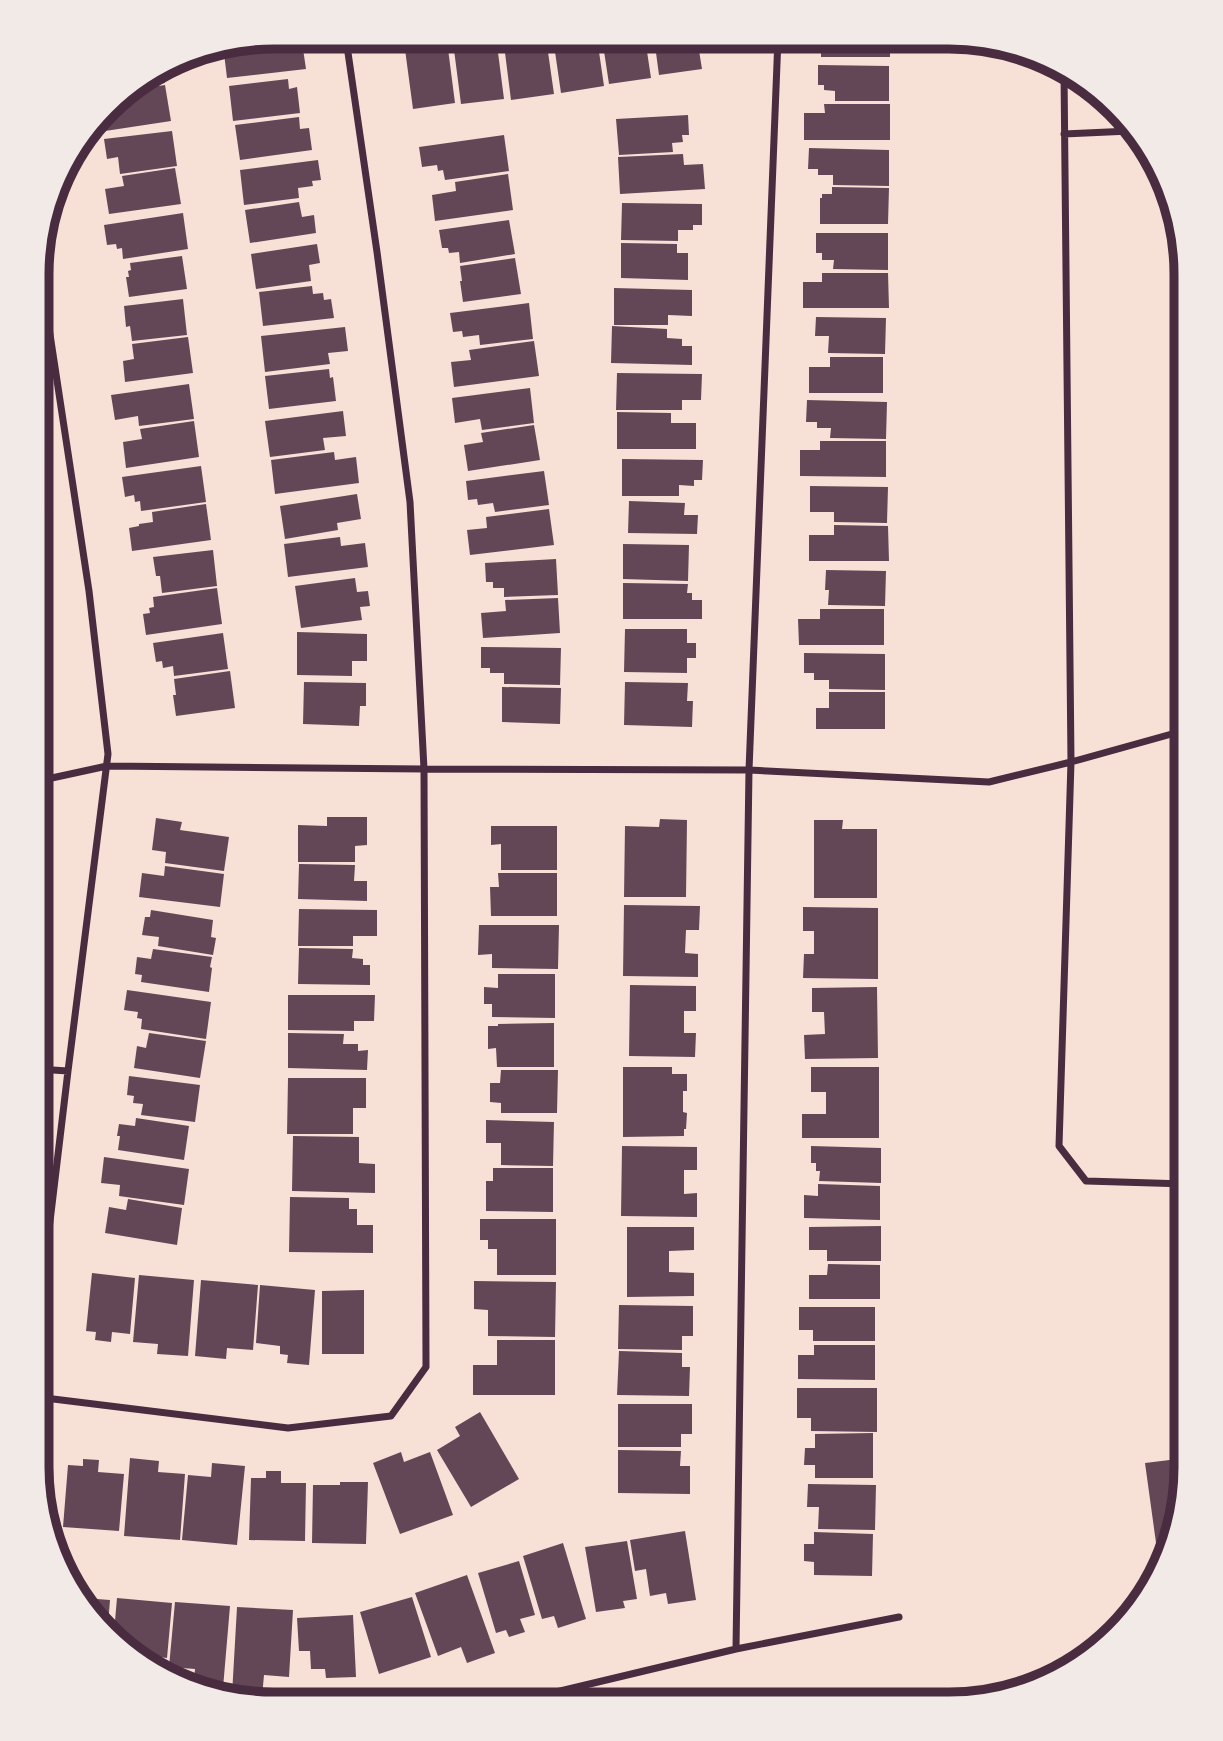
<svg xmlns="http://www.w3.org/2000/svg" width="1223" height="1741" font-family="'Space Grotesk',sans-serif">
<rect width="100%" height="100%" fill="#f7e1d7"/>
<path fill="#ebcfc5" d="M1062,1673l-8,7 -105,24h-106z"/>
<path fill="#644757" d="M274,37h15v6l13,-1 4,27 -79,9 -4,-33z
M467,37h29l8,62 -43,5 -8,-62 14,-1z
M503,37l43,1 8,56 -43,6z
M553,38h44l7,48 -43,7z
M602,38h43l6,40 -42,6z
M654,38h43l5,31 -43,6z
M821,38l69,1v18h-69z
M424,40l1,3 22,-2 8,62 -42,6 -9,-67z
M818,65l71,1v35h-54v-10l-11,-1v-5h-6z
M163,69l2,14 -34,5z
M288,79l1,10 8,-2 3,26 -67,8 -4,-35z
M165,85l6,36 -79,12 -1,-5 19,-24h3l5,-9 8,-4z
M824,104h66v36h-86v-27h21z
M688,115l1,20h-7l1,7 -11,1 1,9 -54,3 -3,-36z
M299,117l1,12 9,-1 3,22 -72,10 -5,-35z
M172,131l5,35 -57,8 -2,-17 -11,2 -3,-20z
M504,135l5,36 -64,9 -2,-10 -5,1 -1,-6 -15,2 -3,-20z
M809,148l80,2v36l-56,-1v-10h-15v-6h-10z
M683,154l1,11 19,-1 2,25 -85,5 -2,-37z
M318,160l3,20 -9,1 1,5 -15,2 1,10 -55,7 -4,-35z
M175,168l6,36 -72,10 -4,-25 19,-3 -2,-10z
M508,174l5,36 -78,11 -3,-26 24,-4 -1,-9z
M832,187l57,1 -1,36h-68v-26h2v-4h10z
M299,202l3,15 12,-2 2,18 -66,10 -5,-33z
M622,203l80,1v21h-9v5h-15v11l-57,-1z
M183,213l5,36 -65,10 -1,-11 -5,1 -1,-5 -9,1 -3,-20z
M509,220l6,34 -55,9 -1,-11 -10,1 -1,-5h-6l-3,-18z
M816,233h72v37l-55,-1 1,-9h-12v-7h-6z
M621,243l56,1v9h11v27l-67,-2z
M317,244l3,19 -11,2 2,16 -55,8 -5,-35z
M182,256l5,33 -58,8 -3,-20h3l-1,-6 3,-1 -1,-7z
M515,258l6,36 -58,8 -3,-21h2l-2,-15z
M822,273h66l1,35h-86v-26h19z
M312,286l1,8 10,-1 1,7 7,-1 3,19 -71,8 -4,-34z
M614,288l78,2v26l-24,-1v10h-54z
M183,299l4,36 -55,6 -2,-15 -4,1 -2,-21z
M529,303l4,36 -53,6 -1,-10 -16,2 -1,-6 -9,1 -3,-19z
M816,317l70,1 -1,36 -57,-1 1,-17h-14z
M612,326l55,3v9l15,1v7h10v19l-81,-2z
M345,327l3,24 -20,2 2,11 -65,8 -4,-36z
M188,337l5,36 -68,9 -2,-21 11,-2 -2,-15z
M534,341l5,35 -85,11 -3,-25 20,-2 -2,-10z
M830,357h53v36h-74v-26h21z
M329,369l1,9 3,-1 3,24 -67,8 -4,-33z
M617,373l85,1 -1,26h-19v10h-66z
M189,384l5,35 -55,7 -1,-10 -23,4 -4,-25z
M530,388l4,35 -52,7 -2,-11 -25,4 -3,-25z
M807,400l80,2 -1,37 -56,-1 1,-10h-14v-6h-11z
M343,411l3,25 -23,2 2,12 -55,7 -5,-36z
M617,412l54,1v10h25v26h-79z
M194,421l5,36 -73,11 -3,-26 19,-3 -2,-10z
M534,425l6,35 -72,11 -4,-26 19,-3 -2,-9z
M820,441h66v36l-86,-1v-26h20z
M334,452l1,8 21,-3 3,26 -84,11 -4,-34z
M622,459l81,1 -1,20h-8v6l-15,-1v11h-57z
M201,466l5,36 -65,9 -1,-10 -5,1 -1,-7 -9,2 -3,-20z
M544,471l5,34 -54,7 -2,-9 -15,2 -1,-6 -9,1 -2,-19z
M810,486l78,1 -1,36 -53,-1v-10h-24z
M357,494l4,25 -24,4 1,7 -53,9 -5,-33z
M629,501l56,2 -1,12h14l-1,19 -69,-1z
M206,504l5,36 -79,11 -3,-23 10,-2v-2l14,-2 -1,-10z
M549,509l5,36 -84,10 -3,-25 20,-2 -1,-11z
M834,525l54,1 1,35h-80v-26h25z
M340,537l1,9 24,-3 3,24 -80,10 -4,-33z
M623,544l66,1 -1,36 -65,-2z
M213,550l4,36 -55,7 -2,-17h-4l-3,-19z
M556,559l2,36 -54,2v-9h-11v-6h-7l-1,-19z
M826,570l60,1 -1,35 -57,-1 1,-15h-4z
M355,578l2,14 11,-1 2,15 -10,1 2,13 -61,8 -6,-42z
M623,583l65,1 -1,9h5v7h10v19h-79z
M217,588l5,36 -76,11 -3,-21 7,-1 -1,-5 5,-1 -1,-10z
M558,598l2,35 -77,5 -2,-25 25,-2 -1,-11z
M820,609h64v36h-85l-1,-26h22z
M625,629h62v14h9v15h-9v15l-63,-1z
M297,632l70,2v27h-15v15l-55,-1z
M223,633l5,36 -54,7 -1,-10 -10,2 -1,-7 -6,1 -3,-19z
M481,647l80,1 -1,37 -56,-1v-11h-14v-5h-9z
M804,653l81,1v36l-56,-1v-9h-15v-7h-10z
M230,671l5,37 -59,8 -3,-21h3l-2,-16z
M304,682l62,1v23h-6l-1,20 -56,-2z
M625,682l63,1 -1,18h6l-1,26 -68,-2z
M502,687l59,1 -1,36 -58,-2z
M829,692h56v37h-69v-21h13z
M327,817h40v28l-12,1v16h-57v-37l29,1z
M156,818l26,4 -2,8 49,7 -5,34 -59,-8 1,-11 -14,-2z
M660,819l27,1 -1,77h-62l1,-71 34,1z
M814,820h29l-1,9h35v69h-63z
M491,826h66v44h-56v-26l-10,1z
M299,864l56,1 -1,16h13v20l-69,-2z
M165,866l59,8 -4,33 -81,-10 3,-24 22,3z
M498,873h59v43h-66l-1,-29h9z
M624,905l76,1 -1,24h-13l-1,23 13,1v23l-75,-1z
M803,907l75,1v71l-75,-1 1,-24h10v-23h-11z
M299,909l78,1v26h-24v10h-55z
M151,910l62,10 -2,17 5,1 -3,17 -55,-9 1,-9 -17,-2 3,-18h5z
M479,925h80l-1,44 -66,-1v-14l-14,1z
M299,948l54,1 -1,9 11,1v6h7v20l-72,-1z
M153,949l59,8 -2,10 2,1 -3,24 -68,-10 1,-7 -7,-1 2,-17 14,2z
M498,974h57v44l-63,-1v-13h-8v-17l14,1z
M630,985l66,1v25h-12v22h12l-1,24 -66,-1z
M877,987l1,71 -73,1 -1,-24 21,-1 -1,-22h-12v-24z
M127,990l84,12 -5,37 -65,-10 1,-10 -5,-1 1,-6 -14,-2z
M288,995h87l-1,26h-20v10l-66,-1z
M554,1023v44h-57l-1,-19 -8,1v-23h10v-2z
M149,1033l57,8 -6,37 -66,-10 3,-22 9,2z
M288,1033l56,1 -1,10h15v7l10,-1 -1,20 -79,-2z
M623,1067h49v7h15v17h-4v21l4,1 -1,16h-2v7l-61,1z
M811,1067h68v71h-77v-24h24v-22h-15z
M501,1070h57l-1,43h-56v-10l-11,-1v-19h10z
M129,1076l71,9 -5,37 -54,-7 2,-11 -10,-1 1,-7 -7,-1z
M288,1078h78v30h-13v26h-66z
M136,1118l53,8 -5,34 -66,-10 2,-14h-3l2,-12 16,2z
M486,1120l68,2 -1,44 -52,-1v-22h-15z
M293,1136l66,1v26l16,1v29l-83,-2z
M622,1146l75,1v23h-13v24l13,-1v24l-76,-1z
M811,1146l70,2v35l-62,-2 1,-10h-4v-8h-5z
M104,1157l85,12 -5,36 -65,-9 1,-11 -19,-2z
M493,1168h60v44l-67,-1v-30h7z
M818,1184l62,2v34l-76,-2v-23l14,1z
M290,1197l59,1v11h8v16h16v28l-84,-1z
M128,1199l54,9 -5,37 -72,-12 4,-26 17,3z
M480,1219h76v56h-59v-26h-9v-9h-8z
M881,1226v35h-54v-11h-18v-23z
M627,1227h67v23l-25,1v21l25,1v23l-67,1z
M828,1264l52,1v34h-71v-24h18z
M92,1273l43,5 -5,56 -18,-2 -1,10 -16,-2 1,-8 -10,-1z
M139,1275l55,5 -6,76 -31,-2 1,-10 -25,-2z
M201,1280l57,5 -5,65 -26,-2 -1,11 -31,-3z
M474,1281l82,1 -1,55 -67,-1v-26l-14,-1z
M260,1285l55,5 -6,75 -22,-2 1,-8 -8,-1v-8l-24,-3z
M364,1290v64h-42v-63z
M619,1305l74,1v30h-11v14l-64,-1z
M799,1307h76v34h-62v-11h-14z
M497,1340h58v55h-82v-30h24z
M814,1345h61v35l-77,-1v-24h16z
M619,1351l63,2v14h8l-1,29 -72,-1z
M797,1388h80v44l-66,-1v-13h-14z
M618,1404h74v30h-11v13h-63z
M480,1412l39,67 -48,28 -34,-57 23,-14 -5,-9z
M873,1433v45h-58v-13h-11l1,-17h10v-14z
M618,1450l63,1 -1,15h10v28l-72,-1z
M401,1452l3,10 26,-10 23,63 -53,19 -27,-71z
M130,1458l29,3 -1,11 27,2 -5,66 -56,-4z
M1186,1458v25l-23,66 -6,1 -12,-87z
M83,1459l16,1 -1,12 26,2 -5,57 -56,-4 5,-62 15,1z
M212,1463l33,3 -8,79 -55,-5 6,-65 23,2z
M266,1471h15v12h25l-1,58 -56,-1 2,-62h15z
M340,1482h28l-2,62 -54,-1 1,-58h27z
M808,1484l68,1 -1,45 -57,-1 1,-22h-12z
M685,1531l11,69 -28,4 -2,-11 -16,3 -4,-27 -11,2 -5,-31z
M814,1532l59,2 -1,42 -58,-1v-13l-10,-1v-17h10z
M627,1541l10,58 -14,2 2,7 -29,4 -11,-65z
M563,1543l23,76 -28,9 -4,-12 -12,3 -19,-63z
M519,1561l16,54 -15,4 5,13 -16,5 -3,-7 -10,3 -18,-60z
M467,1575l28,78 -28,10 -6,-16 -23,9 -23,-63z
M412,1597l19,60 -52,17 -19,-62z
M84,1598l26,2 -2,25z
M117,1598l55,5 -5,55 -25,-3 -1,8 -27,-31z
M175,1602l55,4 -7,82 -24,-2 -5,-2 1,-15 -26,-2z
M237,1607l56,3 -4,67 -25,-2 -2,22 -30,-2z
M353,1615l3,62 -30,1 -1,-9h-14l-1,-18h-11l-2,-33z"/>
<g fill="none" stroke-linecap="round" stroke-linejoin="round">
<path stroke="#4a2c40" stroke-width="7" d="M1064,73l7,689 -12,384 27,35 100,3
M1064,134l66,-3
M38,781l69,-15 317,3 325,1 240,12 82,-20 115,-32
M37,1069l31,2
M37,1330l31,-259 40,-317 -19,-163 -50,-329
M37,1397l251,31 103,-12 35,-49 -2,-598 -14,-267 -33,-250 -31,-213 2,-2
M736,1649l13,-879 29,-732
M510,1703l226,-54 163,-32"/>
</g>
<path d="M0 0H1223V1741H0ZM274 49H949A225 225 0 0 1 1174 274V1467A225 225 0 0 1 949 1692H274A225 225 0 0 1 49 1467V274A225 225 0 0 1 274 49Z" fill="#f1eae7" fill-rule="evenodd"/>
<path fill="none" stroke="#4a2c40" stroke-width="9" d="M274 49H949A225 225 0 0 1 1174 274V1467A225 225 0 0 1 949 1692H274A225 225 0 0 1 49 1467V274A225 225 0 0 1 274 49Z"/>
</svg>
